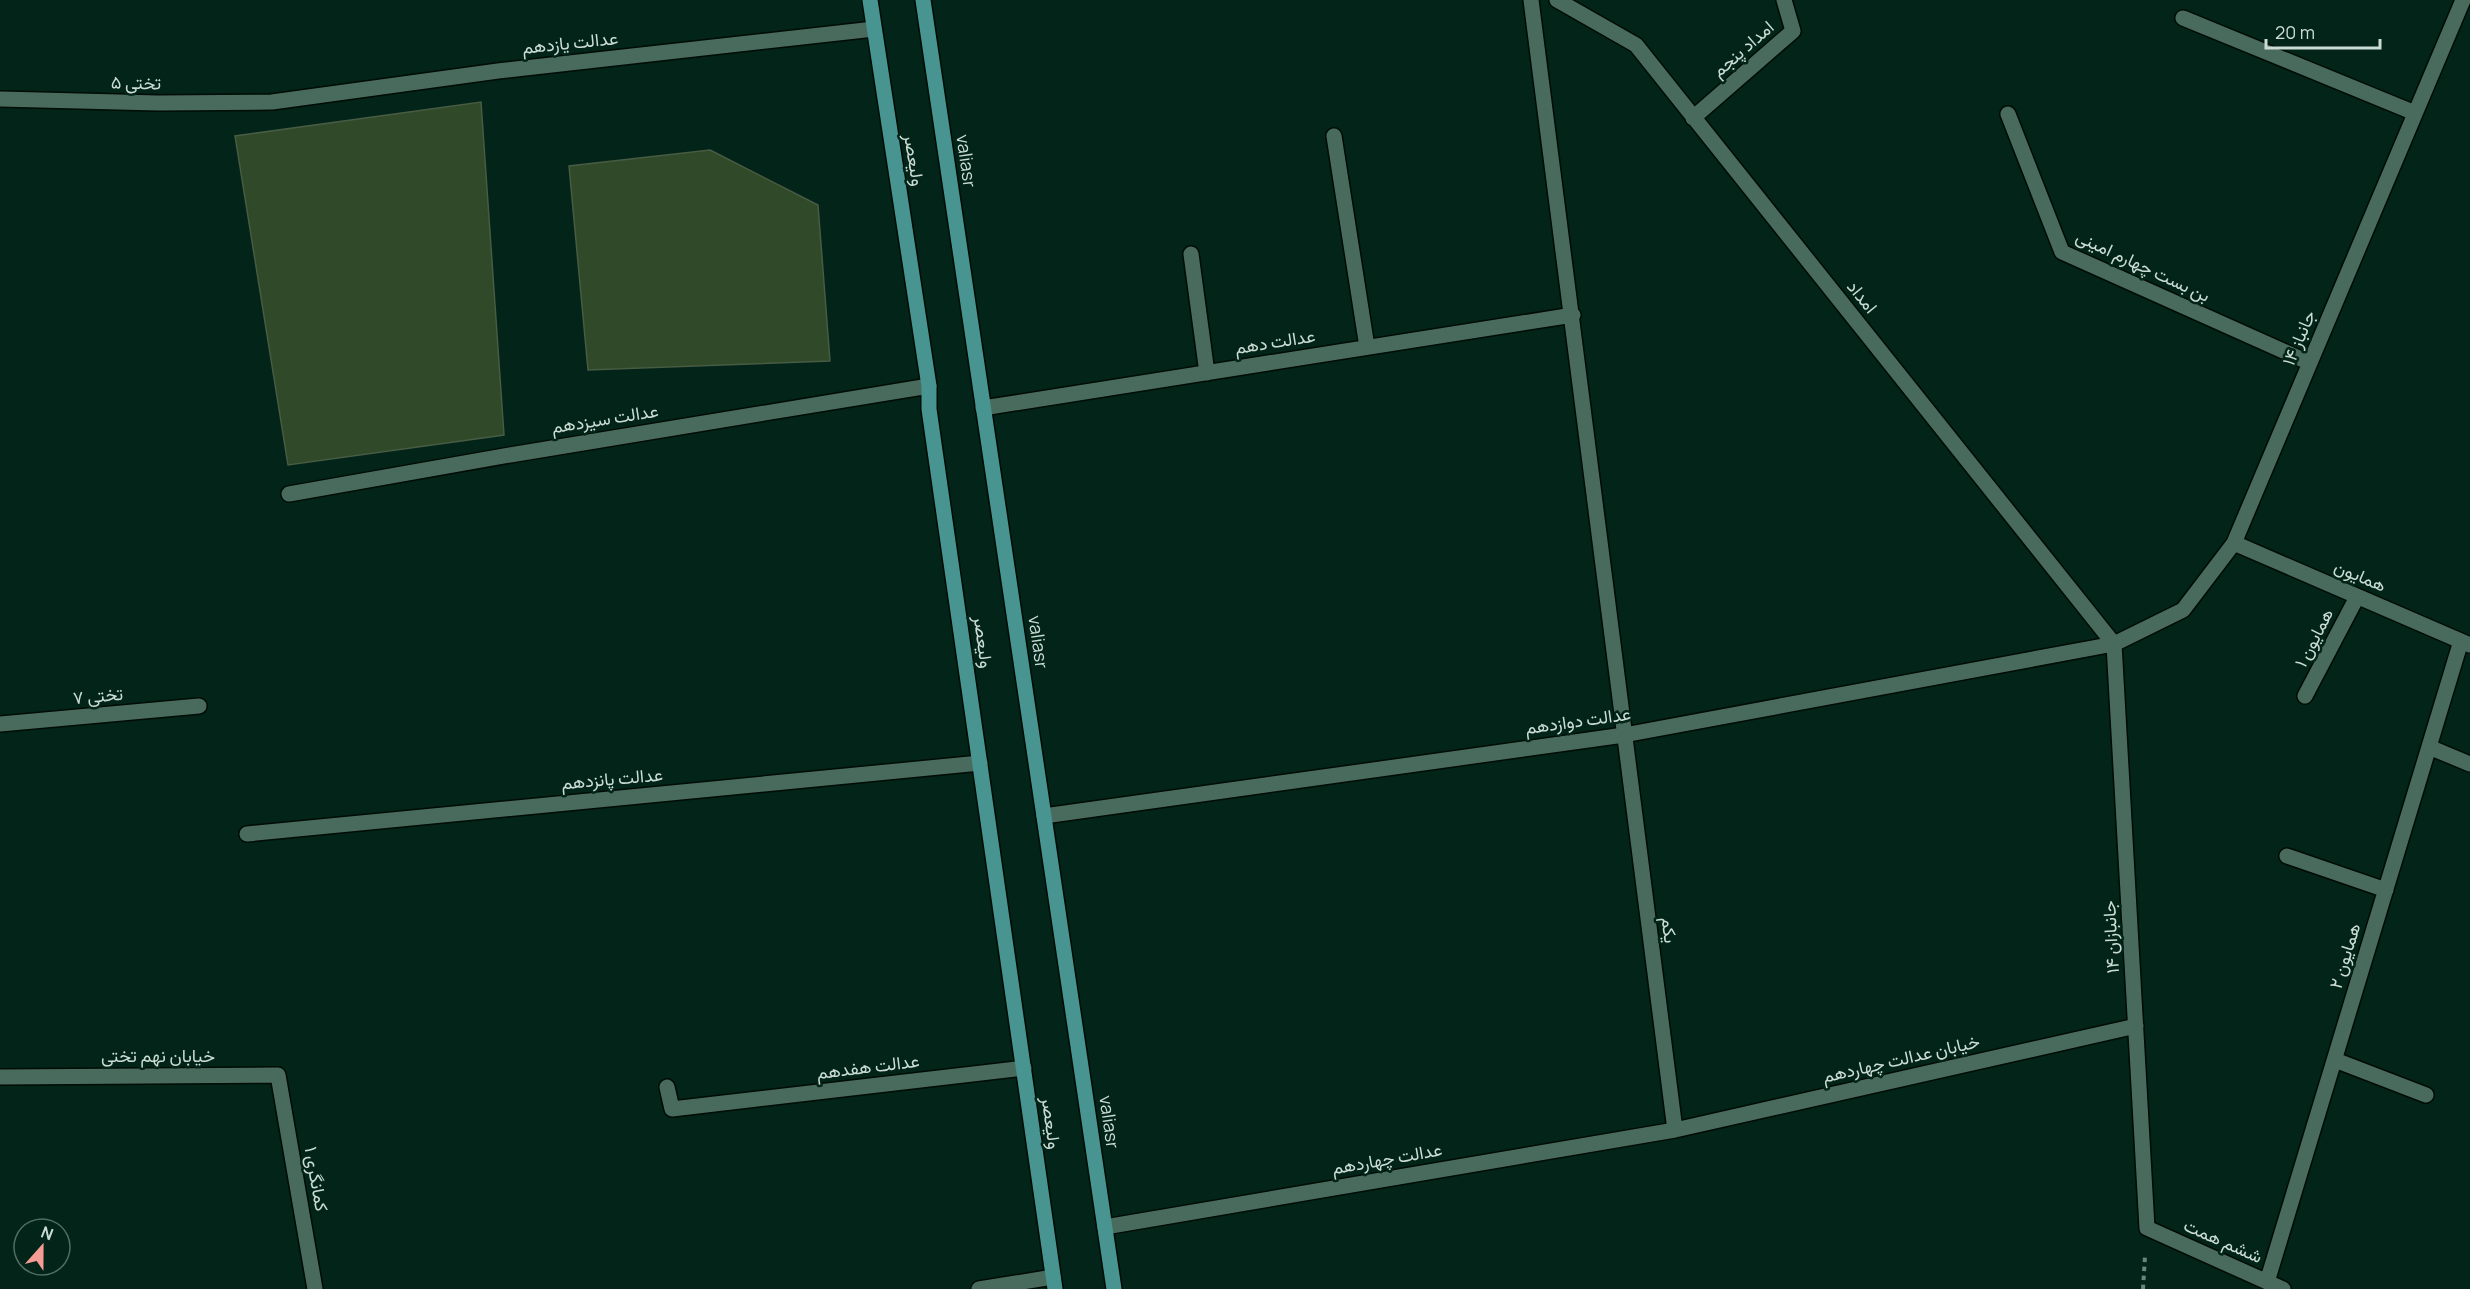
<svg xmlns="http://www.w3.org/2000/svg" width="2470" height="1289" font-family="Manrope,Vazirmatn,sans-serif">
<rect width="100%" height="100%" fill="#022419"/>
<path fill="#2f4929" stroke="#485b43" stroke-width="1.5" d="M481,102l23,333 -216,30 -53,-329z
M710,150l108,55 12,156 -242,9 -19,-204z"/>
<g fill="none" stroke-linecap="round" stroke-linejoin="round">
<defs>
<path id="minor" d="M1531,0l144,1130
M1557,0l79,45 478,599
M2183,18l232,95
M0,99l158,4 114,-1 226,-31 376,-42
M2008,114l54,138 248,111
M1693,118l100,-87 -9,-31
M1334,136l33,211
M1191,254l16,119
M983,408l590,-93
M289,494l221,-39 419,-69
M2234,543l236,102
M2114,644l33,584 136,61
M2305,696l52,-99
M0,724l199,-18
M2429,747l41,17
M1044,816l580,-81 490,-91 69,-34 51,-67 229,-543
M247,834l733,-71
M2287,856l99,34
M2335,1060l91,35
M0,1077l278,-2 37,214
M667,1087l5,22 352,-41
M1105,1227l570,-97 461,-104
M2267,1282l194,-641
M979,1289l74,-12"/>
<path id="major" d="M870,0l59,386v23l126,880
M923,0l191,1289"/>
</defs>
<use href="#minor" stroke="#000c05" stroke-width="18"/>
<use href="#major" stroke="#000c05" stroke-width="18"/>
<path stroke="#6b857b" stroke-width="4" stroke-dasharray="4.5 4.5" stroke-linecap="butt" d="M2143,1289l2,-33"/>
<use href="#minor" stroke="#496b5e" stroke-width="15"/>
<use href="#major" stroke="#489490" stroke-width="15"/>
</g>
<g text-anchor="middle" stroke-width="5" stroke-linejoin="round" paint-order="stroke">
<g font-size="18" fill="#cadcd4" stroke="#022419">
<text transform="translate(570 43) rotate(-6)" y="6">عدالت یازدهم</text>
<text transform="translate(1743 49) rotate(-41)" y="6">امداد پنجم</text>
<text transform="translate(136 83) rotate(1)" y="6">۵ تختی</text>
<text transform="translate(914 160) rotate(81)" y="6">ولیعصر</text>
<text transform="translate(966 161) rotate(82)" y="6">valiasr</text>
<text transform="translate(2143 266) rotate(25)" y="6">بن بست چهارم امینی</text>
<text transform="translate(1862 297) rotate(51)" y="6">امداد</text>
<text transform="translate(2299 338) rotate(-67)" y="6">جانباز ۱۴</text>
<text transform="translate(1275 342) rotate(-9)" y="6">عدالت دهم</text>
<text transform="translate(605 419) rotate(-9)" y="6">عدالت سیزدهم</text>
<text transform="translate(2360 576) rotate(23)" y="6">همایون</text>
<text transform="translate(2314 638) rotate(-63)" y="6">۱ همایون</text>
<text transform="translate(983 642) rotate(82)" y="6">ولیعصر</text>
<text transform="translate(1038 642) rotate(82)" y="6">valiasr</text>
<text transform="translate(98 696) rotate(-5)" y="6">تختی ۷</text>
<text transform="translate(1578 721) rotate(-8)" y="6">عدالت دوازدهم</text>
<text transform="translate(612 779) rotate(-5)" y="6">عدالت پانزدهم</text>
<text transform="translate(1669 930) rotate(83)" y="6">یکم</text>
<text transform="translate(2111 937) rotate(-93)" y="6">جانبازان ۱۴</text>
<text transform="translate(2345 956) rotate(-73)" y="6">۲ همایون</text>
<text x="158" y="1062">خیابان نهم تختی</text>
<text transform="translate(1901 1059) rotate(-13)" y="6">خیابان عدالت چهاردهم</text>
<text transform="translate(868 1067) rotate(-7)" y="6">عدالت هفدهم</text>
<text transform="translate(1109 1122) rotate(82)" y="6">valiasr</text>
<text transform="translate(1051 1123) rotate(82)" y="6">ولیعصر</text>
<text transform="translate(1387 1159) rotate(-10)" y="6">عدالت چهاردهم</text>
<text transform="translate(316 1179) rotate(80)" y="6">۱ کمانگری</text>
<text transform="translate(2223 1241) rotate(24)" y="6">ششم همت</text>
</g>
</g>
<g transform="translate(42 1247) rotate(21)"><circle r="28" fill="#022419" stroke="#526e64" stroke-width="1.5"/>
<path d="M0-4.5L10 22L0 15L-10 22Z" fill="#f59c94"/>
<text y="-9" font-size="16" font-weight="bold" text-anchor="middle" fill="#cadcd4">N</text>
</g>
<path d="M2266 39v9h114v-9" fill="none" stroke="#cadcd4" stroke-width="3"/>
<text x="2275" y="39" font-size="18" fill="#cadcd4" stroke="#022419" stroke-width="4.5" paint-order="stroke">20 m</text>
</svg>
